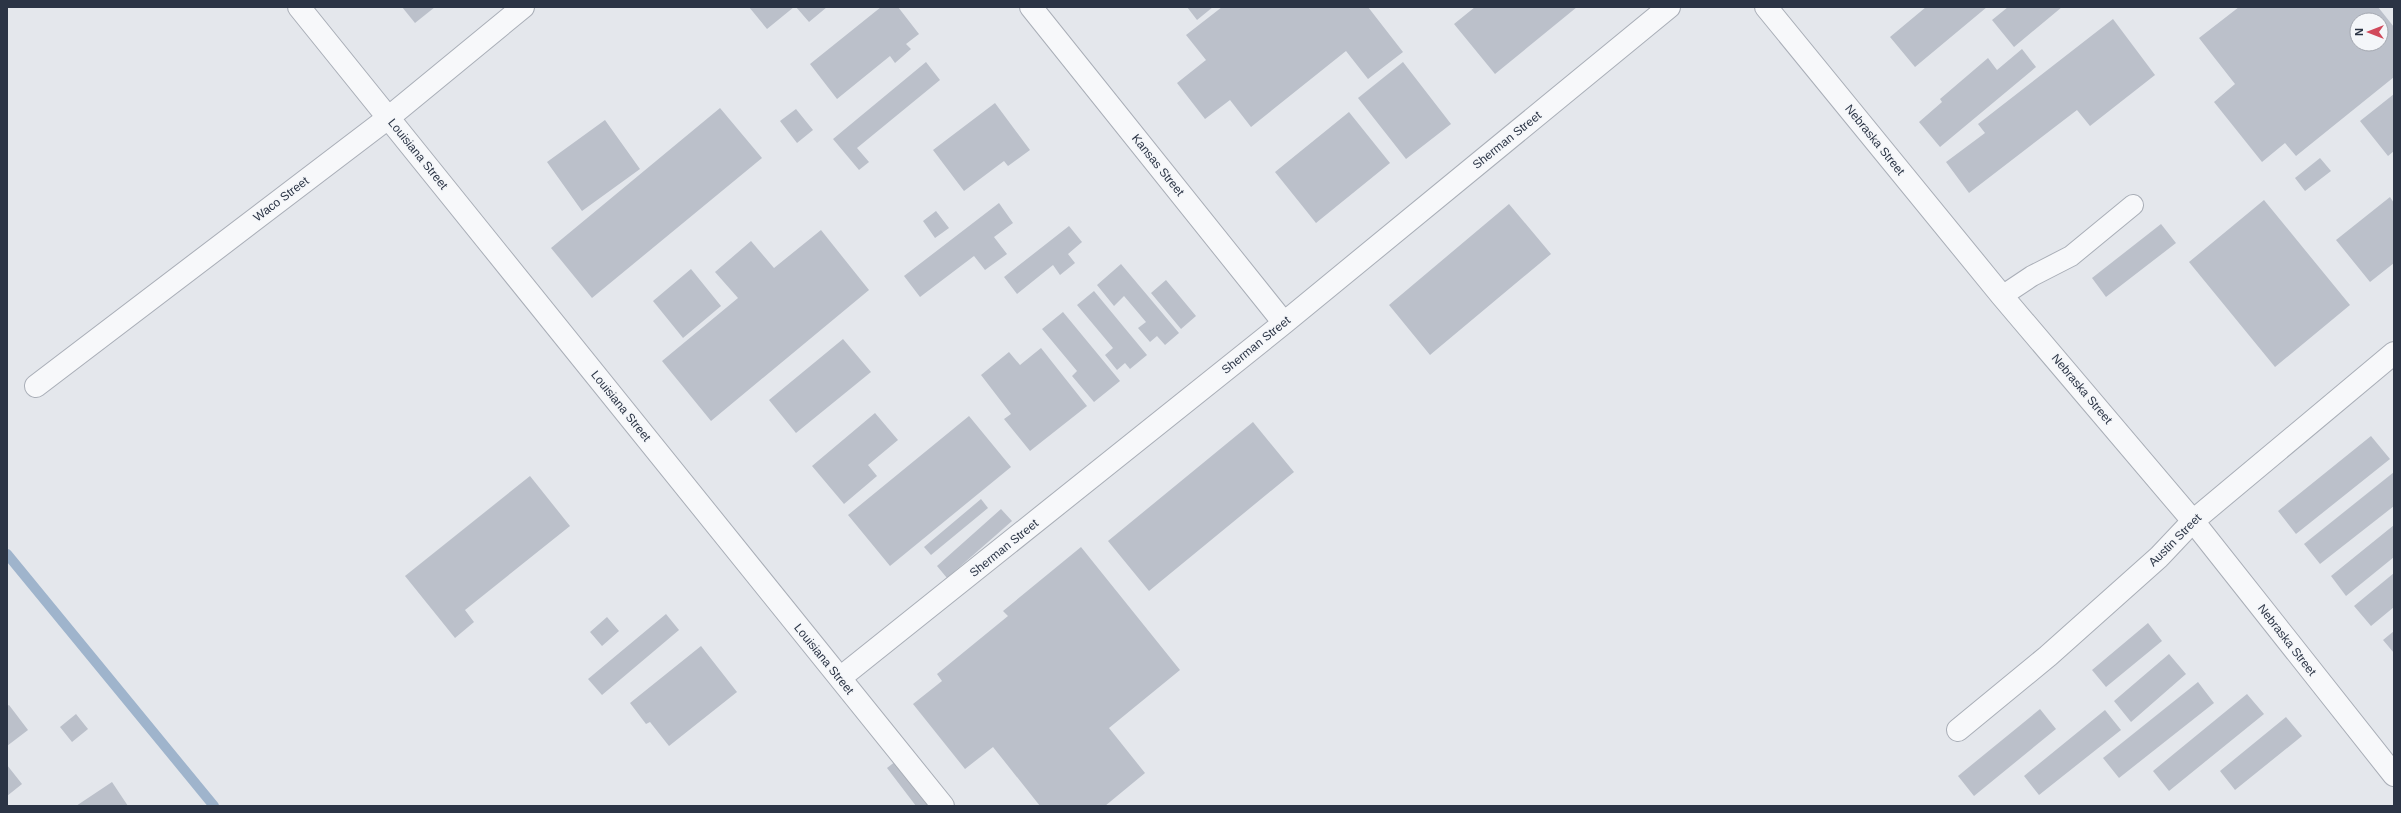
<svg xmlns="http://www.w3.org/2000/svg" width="2401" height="813" font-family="Arial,sans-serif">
<rect width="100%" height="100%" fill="#e4e7ec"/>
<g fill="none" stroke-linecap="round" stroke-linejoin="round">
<path stroke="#9fb4cc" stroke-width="10" d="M7,554l207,252"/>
</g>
<path fill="#bbc0ca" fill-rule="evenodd" d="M402,7h33l-20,16z
M749,7h45l-27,22z
M796,7h31l-18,15z
M881,7h17l21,27 -13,10 5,5 -16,14 -5,-7 -53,43 -27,-35z
M1187,7h26l-16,13z
M1222,7h146l35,45 -35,27 -22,-28 -95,76 -21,-27 -25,19 -28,-36 29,-23 -20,-25z
M1475,7h102l-82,67 -41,-50z
M1926,7h61l-72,60 -25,-30z
M2008,7h54l-48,40 -22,-27z
M2239,7h139l16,20v50l-98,79 -11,-13 -23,19 -48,-60 21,-18 -36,-46zM2357,20h24v24h-24z
M2113,19l42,56 -65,51 -13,-16 -108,83 -23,-31 39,-29 -7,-9z
M2022,49l14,18 -96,80 -21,-25 23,-20 -2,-3 48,-41 9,12z
M926,62l14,18 -83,68 12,14 -10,8 -26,-31z
M1403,62l48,62 -45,35 -48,-61z
M2394,94v57l-6,5 -28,-35z
M995,103l35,47 -22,16 -4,-5 -40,30 -31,-41z
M720,108l42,50 -170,140 -41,-50z
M796,109l17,21 -16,13 -17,-22z
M1349,112l41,51 -74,60 -41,-51z
M605,120l35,49 -58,42 -35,-49z
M2320,158l11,13 -26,20 -10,-13z
M2390,197l4,6v60l-24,19 -34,-42z
M2264,200l86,105 -75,62 -86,-105z
M999,203l14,20 -19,14 13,17 -22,16 -11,-14 -54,41 -16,-21z
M1509,204l42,50 -121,101 -41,-50z
M936,211l13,17 -14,10 -12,-17z
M2161,224l15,19 -70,54 -14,-19z
M1069,226l13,16 -14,12 7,9 -15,12 -7,-10 -36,29 -13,-17z
M821,230l48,60 -158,131 -49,-60 76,-63 -23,-26 36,-31 23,27z
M1121,264l58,69 -14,12 -8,-9 -7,6 -12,-14 8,-6 -22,-26 -10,10 -17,-21z
M691,269l30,37 -38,32 -30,-37z
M1166,280l30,36 -15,13 -30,-36z
M1094,291l53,64 -17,14 -5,-6 -8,7 -12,-15 8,-7 -36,-43z
M1063,312l57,69 -26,21 -22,-26 5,-5 -35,-42z
M843,339l28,33 -75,61 -27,-33z
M1041,348l46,58 -57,45 -26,-32 7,-5 -30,-39 28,-23 11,13z
M875,413l23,27 -30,25 9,11 -33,28 -32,-38z
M969,416l42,51 -121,99 -42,-51z
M1253,422l41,50 -145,119 -41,-50z
M2371,436l19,23 -94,75 -18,-23z
M2394,472v34l-74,58 -16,-20z
M530,476l40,50 -105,84 9,12 -19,16 -50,-62z
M981,499l7,9 -57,47 -7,-8z
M1001,509l11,12 -65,57 -10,-12z
M2394,525v32l-48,39 -15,-20z
M1081,547l99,123 -71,58 36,45 -40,33h-65l-47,-59 -28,22 -52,-65 29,-23 -5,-7 71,-58 -5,-5z
M2394,573v34l-23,19 -17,-20z
M666,614l13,16 -77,65 -14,-16z
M607,617l12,14 -17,15 -12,-14z
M2148,623l14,18 -56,46 -14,-17z
M2394,631v22l-11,-13z
M701,646l36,46 -68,54 -19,-24 -4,2 -16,-21z
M2169,654l17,20 -55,48 -17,-21z
M2198,682l16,21 -95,75 -16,-20z
M2247,694l17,20 -95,77 -16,-20z
M9,705l19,25 -21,16v-40z
M2040,709l16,20 -82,67 -16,-20z
M2105,710l16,20 -82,65 -15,-19z
M76,714l12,15 -16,13 -12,-15z
M2286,717l16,19 -67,54 -15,-19z
M896,761l34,45h-14l-29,-38z
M7,765l15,19 -15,12z
M112,782l16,24h-52z"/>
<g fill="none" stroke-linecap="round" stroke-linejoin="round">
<defs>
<path id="service" d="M2002,296l30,-20 39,-20 62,-51"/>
<path id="minor" d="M299,7l644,799
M1031,7l253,316
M1766,7l236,289 191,225 201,254
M36,386l352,-268 135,-111
M840,678l444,-355 385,-316
M1958,730l90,-74 111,-99 34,-36 201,-168"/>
</defs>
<use href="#service" stroke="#a9aeb7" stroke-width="22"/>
<use href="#minor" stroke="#a9aeb7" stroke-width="24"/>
<use href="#service" stroke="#f7f8fa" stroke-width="20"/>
<use href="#minor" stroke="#f7f8fa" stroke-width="22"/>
</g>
<g text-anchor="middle" stroke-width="3" stroke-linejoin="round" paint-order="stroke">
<g font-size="12" fill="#2b3445" stroke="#f4f6f9">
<text transform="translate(1507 140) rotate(-39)" y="4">Sherman Street</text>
<text transform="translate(1875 140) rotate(51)" y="4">Nebraska Street</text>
<text transform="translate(418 154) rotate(51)" y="4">Louisiana Street</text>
<text transform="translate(1158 165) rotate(51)" y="4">Kansas Street</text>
<text transform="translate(281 199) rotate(-37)" y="4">Waco Street</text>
<text transform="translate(1256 345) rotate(-39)" y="4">Sherman Street</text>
<text transform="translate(2082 389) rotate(50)" y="4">Nebraska Street</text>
<text transform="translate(621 406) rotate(51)" y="4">Louisiana Street</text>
<text transform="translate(2175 540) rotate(-45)" y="4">Austin Street</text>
<text transform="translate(1004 548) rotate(-39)" y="4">Sherman Street</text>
<text transform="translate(2287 640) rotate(52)" y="4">Nebraska Street</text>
<text transform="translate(824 659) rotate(51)" y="4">Louisiana Street</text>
</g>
</g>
<rect width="2401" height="813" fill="none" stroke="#2b3445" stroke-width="16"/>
<g transform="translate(2369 32) rotate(270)"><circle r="19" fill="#f4f6f9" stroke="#a4a8b1"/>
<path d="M0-3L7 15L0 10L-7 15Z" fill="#d1495b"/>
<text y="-6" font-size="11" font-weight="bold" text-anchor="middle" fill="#2b3445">N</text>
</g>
</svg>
